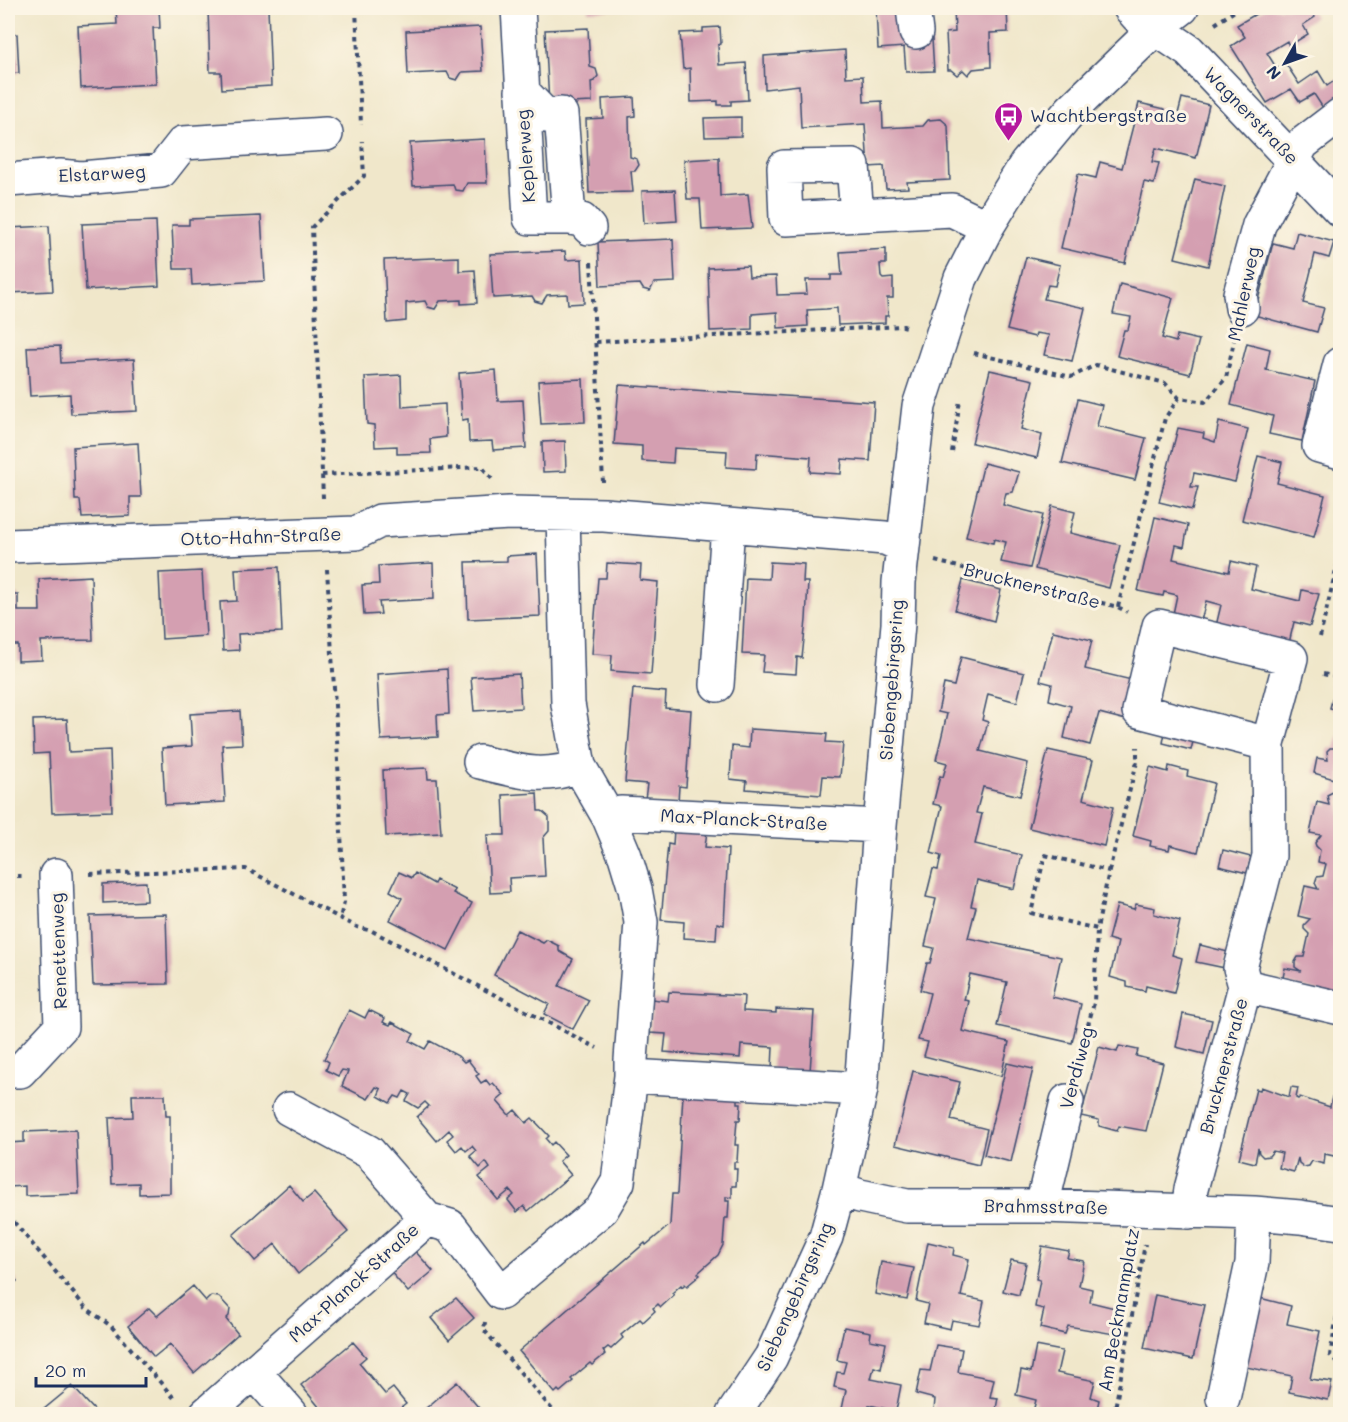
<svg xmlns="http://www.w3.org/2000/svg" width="1348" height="1422" font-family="Mali,sans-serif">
<rect width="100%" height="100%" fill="#fcf5e5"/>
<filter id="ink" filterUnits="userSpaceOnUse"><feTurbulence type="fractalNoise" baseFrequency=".0167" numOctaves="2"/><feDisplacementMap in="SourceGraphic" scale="12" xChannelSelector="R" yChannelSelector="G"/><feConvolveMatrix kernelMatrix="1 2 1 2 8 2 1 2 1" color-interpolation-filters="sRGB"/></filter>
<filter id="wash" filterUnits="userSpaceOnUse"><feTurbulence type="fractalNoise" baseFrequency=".008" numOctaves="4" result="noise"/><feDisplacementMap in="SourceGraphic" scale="24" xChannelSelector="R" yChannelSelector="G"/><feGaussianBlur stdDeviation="1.35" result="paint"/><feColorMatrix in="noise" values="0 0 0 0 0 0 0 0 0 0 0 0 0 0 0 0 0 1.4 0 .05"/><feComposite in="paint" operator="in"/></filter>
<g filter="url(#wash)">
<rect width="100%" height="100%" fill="#f0e7ca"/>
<g id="blocks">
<path fill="#d49fb1" d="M116,8h43l1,20h-7l3,56 -75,4 -3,-62 39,-2z
M208,8h60l3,78 -49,3 -1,-17h-11z
M588,8h41v1l-41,2z
M876,8h24l2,33 30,-2 2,32 -28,1 -2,-25 -26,2z
M954,8h53l1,24 -18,1 1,34 -18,2 -5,6 -5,-5 -6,5 -6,-5h-3l-2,-37 9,-1z
M1266,8h44l5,9 -12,8 5,9 -19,12 -2,-5 -20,12 10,16 9,-5 13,20 19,-13 9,15 13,-9v20l-17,11 -9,-14 -14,8 -9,-13 -24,14 -36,-57 14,-9 -8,-12z
M480,27l3,44 -21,1 -5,8 -7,-2 -3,-6 -39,2 -2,-43z
M720,27l1,17 -3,1 1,20 27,-2 2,37 -17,1v4h-13v-4l-27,1 -1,-34 -7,1 -3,-36 23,-1v-4z
M588,28l2,39 6,2 2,7 -4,5 -3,1 1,20 -43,2 -4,-74z
M17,34l2,39 -11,1v-39z
M845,50l1,27 17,-1 1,26 18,-1 1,27 40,-2 5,-6 13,-1 7,6 2,55 -43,2 1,6 -22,1 -2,-23 -16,1 -3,-43 -64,4 -2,-43 -34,4 -1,-33z
M634,97l1,19 -6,1 1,40 7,2 2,6 -4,6h-4l2,21 -44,1 -3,-74 17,-1 -1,-19z
M1182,98l27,7 -13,53 -40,-10 -4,14 7,1 -5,21 -10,-2 -19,81 -64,-15 17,-74 18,4 4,-16 22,6 17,-65 26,6 -1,5 13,4z
M741,117v19l-36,1 -1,-19z
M485,139l2,44h-20l-4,8 -8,-1 -2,-6 -40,2 -3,-43z
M719,158l1,38 28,-2 4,34 -50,2 -2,-31h-13l-3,-39z
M1195,179l30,7 -17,80 -33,-8z
M675,190l2,31 -33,2 -2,-32z
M261,216l4,65 -73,4 -1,-16h-17l-2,-44h17v-6z
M156,221l3,65 -73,4 -4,-66z
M49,226l4,65 -45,2v-65z
M1297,232l37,10 -5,16 -14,-4 -12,49 21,5 -7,24 -63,-17 19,-72 20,5z
M673,239l2,43 -21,1 -4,8 -7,-2 -3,-5 -40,2 -2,-44z
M886,249v15h-6l1,13 2,2 10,-1v20h-6l1,18h-3v7l-47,2 -1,-17 -11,1 -19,1 1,16 -30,2 -1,-16 -25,2v15l-42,2 -2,-63 40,-2 1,11 27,-1 1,19 30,-1 -1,-14h25v-5h11l-2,-23z
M565,251l1,9 16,-1 2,44 -16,1 -1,-10 -20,1 -5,8 -7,-2 -3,-5 -39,2 -3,-44z
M459,257v14l16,-1 2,33 -16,1v-4l-21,1 -5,8 -7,-2 -3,-6 -19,2v18l-19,2 -3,-63z
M1026,257l34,8 -5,21 -7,-1 -4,14 41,9 -13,53 -28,-6 5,-20 -13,-2 -1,4 -28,-7z
M1120,284l53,14 -11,40 14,4 1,-7 22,5 -9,34 -73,-18 7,-26h4l3,-13 -18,-3z
M1247,343l23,6 -4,21 49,11 -13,60 -33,-7 4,-18 -42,-11z
M60,346l1,17 73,-4 3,52 -66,3 -1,-20 -40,2 -3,-49z
M496,370l2,31 25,-1 3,48 -33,2 -1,-9 -23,1 -1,-23 -6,1 -3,-47z
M990,370l43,10 -12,49 21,6 -5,23 -65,-15z
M401,375l1,32 43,-3 1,33 -16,2 1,14 -34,1v-8l-22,1 -1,-22 -7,-1 -2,-47z
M583,379l2,43 -44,2 -3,-43z
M619,385l255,17 -4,59 -28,-2 -1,15 -31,-2 1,-15 -54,-4 -1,16 -30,-2 1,-16 -53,-3 -1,15 -31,-2v-15l-28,-2z
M1078,399l24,6 -5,21 49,12 -11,42 -73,-17z
M1219,422l29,7 -13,53 -41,-9 -3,14h7l-6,23 -33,-8 19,-74 26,5 -1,5 12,4z
M565,441l1,30 -23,1 -1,-30z
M138,443l3,54h-11v19l-48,2 -2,-18h-5l-2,-53z
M1258,456l24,6 -5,21 48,12 -11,42 -72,-17z
M984,463l35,9 -6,20 -7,1 -3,12 40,10 -13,53 -29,-6 5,-20 -12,-3 -1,4 -27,-6z
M1052,506l23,6 -5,21 50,12 -11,43 -74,-19z
M1155,517l33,8 -4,22 -8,-2 -3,14 56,13 2,-11 25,6 -5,22 49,12 2,-11 17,4 -9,32 -16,-4 -5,21 -73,-17 5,-21 -15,-4 -5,20 -28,-7 4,-19 -13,-3 -1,4 -25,-5z
M537,554l3,62 -72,3 -2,-57 41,-1v-5z
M770,562l34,2 -1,18h5l-2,38 -4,38 -5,-1 -1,17 -34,-2 2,-17 -22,-1 4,-76 23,1z
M433,563l1,36 -55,3 2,12 -17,1 -2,-30 17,-1 -1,-18z
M607,563l34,2 -1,15 18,2 -7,92 -40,-3 1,-16 -20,-1 6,-76h8z
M279,567l3,65 -44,2 1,16 -16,1 -3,-49 17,-1 -2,-32z
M202,571l4,65 -44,3 -3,-66z
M91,576l2,64 -52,1 1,19 -24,1v-16h-10v-50h10v16h22l-1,-32z
M963,580l38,10 -7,31 -39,-11z
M1053,631l39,9 -7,29 51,12 -10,39 -27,-7 -9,32 -26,-7 7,-32 -22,-6 3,-16 -12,-3z
M961,657l63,16 -7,29 -29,-8 -6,26 6,2 -8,29 48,12 -8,33 -37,-9 -7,26 6,1 -7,30 47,11 -8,34 -37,-9 -6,26 5,1 -8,31 93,19 -9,40 29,7 -9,39 -75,-17 10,-44 -37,-8 -6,26 5,1 -7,30 47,11 -8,34 -77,-20 4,-14 -10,-2 12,-47 -10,-3 7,-27h3l4,-15 -9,-2 11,-47 -10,-2 7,-28 5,1 3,-14 -10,-3 11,-47 -9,-2 7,-28 3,1 4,-14 -11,-3 11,-46 -9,-2 6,-28 10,2z
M447,669l2,45 -12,1 1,22 -57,3 -4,-66z
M519,674l2,34 -47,3 -3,-34z
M633,689l33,3 -1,16 26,2 -5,77 -7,-1 -1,16 -33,-3 2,-15 -22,-2z
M1334,692l6,2v17l-10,-3z
M240,711l2,33 -20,1 3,57 -60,3 -3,-57 30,-2 -2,-32z
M67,719l2,33 41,-2 2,61 -60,2 -3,-60 -15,1 -1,-34z
M1166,727l29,6 -4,17 -28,-7z
M750,729l77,5 -1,8 17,1 -3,34 -17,-1 -2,19 -75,-6 1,-8 -17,-2 2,-33 17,2z
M1340,731v266l-58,-15 3,-14 16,3 -6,-4v-5l3,-5h6l5,-23 -5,-5v-4l6,-6 -12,-3 7,-30 13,3 -3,-6 2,-6 6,-1 3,-12 -8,-2 2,-12 -4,-4 -1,-3 6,-8 -11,-2 7,-31 12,3 -2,-10 8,-4 2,-11 -23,-7 3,-15 11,2 -1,-9 3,-3h5z
M1048,750l45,10 -10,39 30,8 -9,39 -75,-18z
M1169,766l19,5 -1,5 27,7 -16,69 -28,-7 -1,5 -19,-4 1,-5 -18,-5 17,-69 18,5z
M427,768l1,11h9l4,54 -55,3 -3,-66z
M537,793l1,18h4l7,6v14l-6,7 2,38 -36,2 1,14 -20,1 -3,-58h18l-2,-40z
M674,829l33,2 -2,16 23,2 -4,76 -7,-2 -1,17 -33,-2 1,-16 -23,-2 7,-76 5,1z
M1223,850l28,7 -4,16 -28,-7z
M399,872l13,6 3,-5 19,11 2,-4 19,10 -2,3 19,10 -24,47 -58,-30 12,-22 -12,-7z
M146,882l1,19 -44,2v-19z
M1136,904l19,4 -1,6 26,7 -8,34 10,3 -8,35 -28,-7 -1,5 -18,-4v-5l-17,-5 8,-35 -10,-3 9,-34 17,4z
M166,914l2,70 -75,1 -3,-69z
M517,930l26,13 4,-3 12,6v5l14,8 -14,27 30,14 -16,29 -29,-15 5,-10 -55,-29z
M1200,945l28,7 -3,16 -29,-6z
M669,992l75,4 -1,15 33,2v-4l38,2 -4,61 -38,-3 1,-22 -32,-2 -1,13 -76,-6 2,-18 -16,-1 2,-34 16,2z
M349,1010l16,8 4,-8 16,8 -2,4 7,3 2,-3 22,12 -4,7 15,8 5,-8 28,15 6,6 4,-2 11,14 -3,2 5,7 5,-3 4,5 3,-2 11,12 -7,6 12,14 6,-5 11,13 6,-5 17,18 -3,3 5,6 3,-3 12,13 -7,6 12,14 -43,36 -4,-5 -7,6 -9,-12 6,-5 -4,-5 -12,10 -19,-23 11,-9 -4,-6 -6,6 -10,-12 6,-5 -4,-5 -6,5 -4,-5 -6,5 -9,-11 6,-5 -4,-5 -12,11 -20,-24 12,-11 -4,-4 -7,6 -12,-7 4,-7 -6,-3 -4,7 -5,-2 -5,7 -12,-7 3,-7 -5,-2 -8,12 -26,-13 6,-15 -6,-1 -4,6 -12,-6 3,-8 -5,-3z
M1183,1014l29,6 -8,34 -28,-7z
M1119,1046l19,4 -2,6 27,7 -17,68 -27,-5 -2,5 -18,-5v-6l-18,-4 18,-69 18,5z
M1007,1063l26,6 -22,93 -27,-7z
M913,1071l47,11 -9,38 36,9 -8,36 -84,-20z
M1261,1087l28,10 2,-10 7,1 -2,10 2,1 2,-2 30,10 2,-10 8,2v64l-2,-6 -13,-3 -1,10 -12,-3 -3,5 -5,1 -5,-4 -1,-5 -4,14 -15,-4 3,-15 -9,-2 -4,5 -6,1 -4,-4 -1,-5 -3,15 -16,-4 17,-70 4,1z
M132,1095h33l1,21h4v77l-31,1v-11l-27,1 -3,-66 24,-1z
M683,1095l55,3v5h3l-1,17h-3l-2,25h3l-1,17h-3v7h3l-1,17h-4v12l-6,-1v4h3l-1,17h-3l-2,27 -5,10 -20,18 2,2 -13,11 -2,-2 -3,3 -1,-2 -9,8 2,2 -13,12 -3,-3 -2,2 -3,2 2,3 -12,11 -3,-3 -19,16 2,3 -12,11 -3,-2 -5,4 2,3 -13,11 -2,-2 -19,16 2,2 -13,11 -2,-2 -3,3 -36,-42 126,-108 1,2 24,-20 2,-31h5z
M76,1130l3,64 -54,2v-10l-17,1v-44l16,-1v-10z
M289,1185l14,17 11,-9 34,39 -50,42 -23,-30 -20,17 -22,-26z
M928,1242l26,6 -1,7 16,4 -8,37 23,5 -5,24 -27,-5 -2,9 -26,-6 4,-19 -12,-3z
M1042,1246l27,5 -2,7 17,3 -5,25 13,3 -2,13 29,7 -5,25 -46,-8 -3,8 -25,-6 4,-19 -9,-2 5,-27 -4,-1z
M414,1250l19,21 -25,21 -18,-21z
M1011,1260l15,3 -7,32 -16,-4z
M881,1262l33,6 -7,32 -32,-6z
M8,1271l9,10 -9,8z
M193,1286l13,15 5,-5 8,1 11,12 -1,7 -3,3 12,15 -44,39 -24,-29 -16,13 -26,-31 21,-18 8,8z
M1155,1295l50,10 -12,54 -49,-11z
M456,1298l18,20 -25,22 -18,-22z
M1260,1298l31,8 -4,18 33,7 -10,48 22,3 -4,18 -39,-8 3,-16 -46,-9z
M844,1327l27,5 -1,8 16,3 -5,26 -7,-2 -3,12 30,6 -5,26 -27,-6 -2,9 -25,-5 4,-19 -12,-3 3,-15 6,1 3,-11 -9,-2z
M353,1342l13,15 -7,6 26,31 8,-6 13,16 -13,10h-58l-3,-3 -7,3 -24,-29z
M936,1345l26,4 -4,23 36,7 -4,18 8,1 -3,16h-46l-15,-3 1,-12 -19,-5 5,-24 9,1z
M1036,1346l26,5 -5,22 38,8 -4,16 8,3 -3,14h-50l-13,-2 3,-12 -20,-5 5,-25 10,2z
M457,1382l27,32h-65z
M72,1386l26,28h-60z
M1130,1409l24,4v1h-25z"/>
</g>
</g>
<g filter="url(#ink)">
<use href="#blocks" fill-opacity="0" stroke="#3b4b6e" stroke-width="1.5"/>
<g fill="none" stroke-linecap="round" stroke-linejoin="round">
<defs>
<path id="minor" d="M518,8l12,210h39l13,2 7,8
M913,8l3,24
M1130,8l7,8 52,35 151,159
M522,91l24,25 15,-2 8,104
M8,180l52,-4 21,2 80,-7 22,-28 143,-9
M857,214l-4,-48 -69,1 2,52 166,-9 35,17
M1242,308l-2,-14 19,-69 43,-81 38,-29
M1340,364l-21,82 21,6
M8,546l348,-13 24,-12 129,-8 95,2 281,23 18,8
M1159,626l132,32 -23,86 -129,-33z
M717,685l11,-160
M480,762c38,9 61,18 99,4
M609,818l12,-5 259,13
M1245,986l95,22
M8,1071h12l41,-44 -5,-152
M631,1076l230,13
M289,1109l80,43 58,67
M839,1189l21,7 47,10h135l212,7 46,4 40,6
M1042,1206l25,-105
M1188,1212l3,-23 54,-203 -5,-18 29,-112 -1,-112
M255,1373l36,41
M1223,1398l29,-135 2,-50
M206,1414l221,-195 23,7 51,67 101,-84 16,-27 13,-106v-16l10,-138 -6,-33 -10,-33 -16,-38 -30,-52 -11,-62 -5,-189
M733,1414l38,-57 55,-120 13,-48 22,-100 19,-263 18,-202 1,-42 20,-176 42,-128 26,-51 39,-63 45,-54 85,-82 26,-20"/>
</defs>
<use href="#minor" stroke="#3b4b6e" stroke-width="36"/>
<path stroke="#3b4b6e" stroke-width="4" stroke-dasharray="4.5 4.5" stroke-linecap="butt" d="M356,8l5,117
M1215,24l24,-16
M591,262l12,220
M596,342l307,-16 6,2
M974,353l97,24 25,-12 69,18 14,15 26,4 21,-24 8,-37
M952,452l8,-52
M322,475l160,-8 10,12
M323,498l-11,-271 52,-51 -2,-35
M935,561l183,46 9,5
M327,569l10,170 7,163 -4,16
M1118,607l47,-189 14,-20
M1320,637l20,-84
M1323,674l17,4
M1045,855l64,16 -12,58 -66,-16z
M1109,871l28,-109v-15
M90,874l156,-5 111,58 15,4 225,117
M8,876h14
M1076,1069l18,-66 3,-74
M8,1215l78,93 25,18 63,72
M1340,1299l-10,56 10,10
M485,1322l-1,8 72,84
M1114,1414l31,-170"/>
<use href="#minor" stroke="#fff" stroke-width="33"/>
</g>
</g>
<defs>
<symbol id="bus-pin" viewBox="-11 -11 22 30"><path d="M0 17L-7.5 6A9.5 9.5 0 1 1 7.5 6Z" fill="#b5179e" stroke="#fcf5e5"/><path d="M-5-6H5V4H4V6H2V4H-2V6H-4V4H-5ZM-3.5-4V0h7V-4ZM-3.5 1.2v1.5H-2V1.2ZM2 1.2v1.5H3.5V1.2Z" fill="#fff"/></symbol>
</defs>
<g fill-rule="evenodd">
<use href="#bus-pin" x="992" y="100" width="33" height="45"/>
</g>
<g text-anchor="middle" stroke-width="6" stroke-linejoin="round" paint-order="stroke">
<g font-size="18" fill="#1b2f5e" stroke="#fcf5e5" text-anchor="start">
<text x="1030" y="122">Wachtbergstraße</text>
</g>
<g font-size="18" fill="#1b2f5e" stroke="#fcf5e5">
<text transform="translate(1251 116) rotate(46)" y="6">Wagnerstraße</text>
<text transform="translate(526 156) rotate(-94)" y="6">Keplerweg</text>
<text transform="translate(102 174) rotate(-3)" y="6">Elstarweg</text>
<text transform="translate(1244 294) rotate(-78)" y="6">Mahlerweg</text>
<text transform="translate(261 537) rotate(-2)" y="6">Otto-Hahn-Straße</text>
<text transform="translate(1032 586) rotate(14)" y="6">Brucknerstraße</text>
<text transform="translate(892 680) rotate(-86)" y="6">Siebengebirgsring</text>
<text transform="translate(744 820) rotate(3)" y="6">Max-Planck-Straße</text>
<text transform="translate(59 951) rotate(-92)" y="6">Renettenweg</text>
<text transform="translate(1224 1066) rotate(-75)" y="6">Brucknerstraße</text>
<text transform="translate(1077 1068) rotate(-75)" y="6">Verdiweg</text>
<text transform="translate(1046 1207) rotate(1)" y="6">Brahmsstraße</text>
<text transform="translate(354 1283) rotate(-42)" y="6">Max-Planck-Straße</text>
<text transform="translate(795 1297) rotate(-66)" y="6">Siebengebirgsring</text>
<text transform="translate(1119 1310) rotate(-80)" y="6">Am Beckmannplatz</text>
</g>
</g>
<rect width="1348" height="1422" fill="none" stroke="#fcf5e5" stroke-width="30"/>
<g transform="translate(1285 63) rotate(230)" stroke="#fcf5e5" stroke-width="4.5" paint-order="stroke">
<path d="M0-4.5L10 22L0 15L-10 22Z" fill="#1b2f5e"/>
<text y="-9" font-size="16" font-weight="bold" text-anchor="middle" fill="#1b2f5e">N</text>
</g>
<path d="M36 1377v9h110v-9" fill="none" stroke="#1b2f5e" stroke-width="3"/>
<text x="45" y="1377" font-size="18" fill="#1b2f5e" stroke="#fcf5e5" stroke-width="4.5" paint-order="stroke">20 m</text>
</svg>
